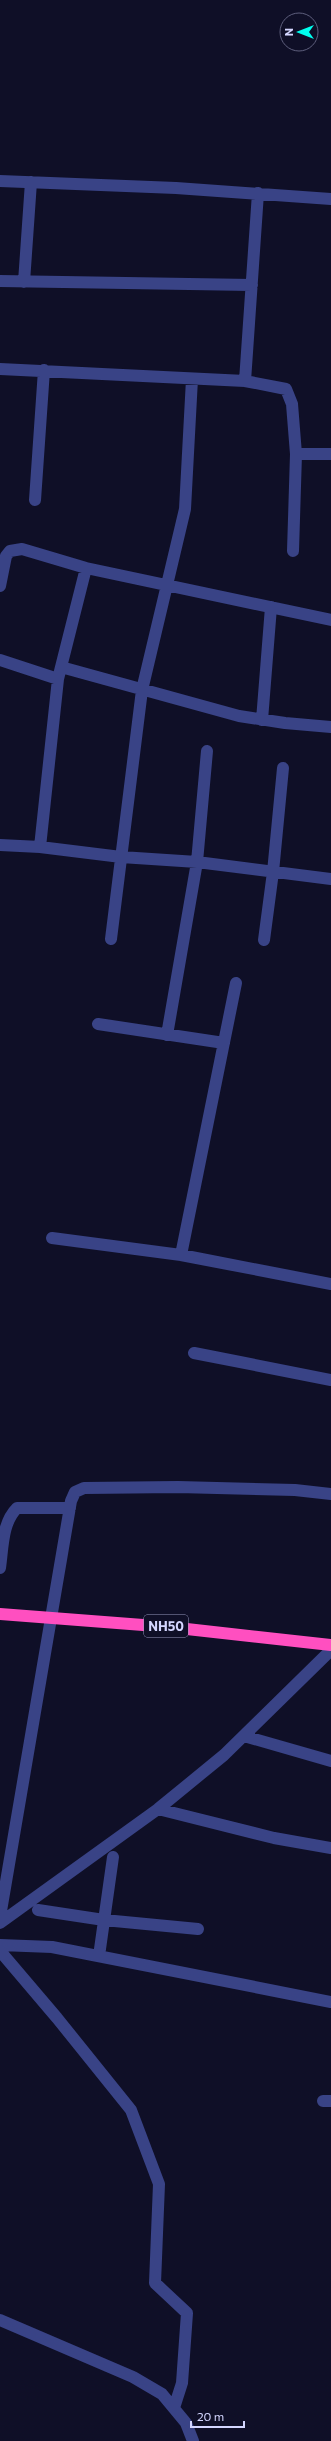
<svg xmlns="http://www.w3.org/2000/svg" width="331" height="2441" font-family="Commissioner,sans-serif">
<rect width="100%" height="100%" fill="#0f0f27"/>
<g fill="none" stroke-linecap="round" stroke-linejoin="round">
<path stroke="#394386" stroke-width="12" d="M0,181l176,7 155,11
M0,281l252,4
M24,282l7,-100
M0,369l245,12 41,8 6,15 4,50h35
M245,381l13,-188
M35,500l9,-130
M293,551l3,-97
M0,586l6,-30 4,-5 12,-2 64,19 245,52
M0,660l58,19
M61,667l178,49 46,7 46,4
M262,720l9,-113
M0,845l40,2 81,10 76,5 134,17
M40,847l18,-168 28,-111
M111,939l31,-249 43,-181 7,-130
M264,940l9,-68 10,-104
M98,1024l126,19
M167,1035l30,-173 10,-111
M52,1238l129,17 150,29
M181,1255l55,-272
M194,1353l137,27
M0,1568c3,-21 2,-45 17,-60h53
M244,1736l87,25
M158,1809l116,29 57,10
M38,1910l66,10 94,9
M0,1917l71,-416 4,-9 9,-4 94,-1 117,3 36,4
M0,1923l158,-114 66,-54 107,-105
M0,1945l52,2 279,55
M0,1951l57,67 74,92 28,74 -4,99 32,30 -5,70 -8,25
M99,1956l14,-99
M323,2101h8
M0,2320l133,57 29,17 24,29 7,18"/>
<path stroke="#ff4fc0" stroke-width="12" d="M0,1614l169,13 162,18"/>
</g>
<g text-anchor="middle" stroke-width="3.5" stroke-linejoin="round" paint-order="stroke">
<rect fill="#0f0f27" stroke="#999abe" stroke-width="1" x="144" y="1615" width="44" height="22" rx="3"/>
<g font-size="13" font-weight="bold" fill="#d4d6ff">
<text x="166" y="1631">NH50</text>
</g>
</g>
<g transform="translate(299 32) rotate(270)"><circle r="19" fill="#0f0f27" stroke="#5e5f7d"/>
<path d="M0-3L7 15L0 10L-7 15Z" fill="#00ffef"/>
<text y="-6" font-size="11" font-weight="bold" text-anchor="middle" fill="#d4d6ff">N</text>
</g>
<path d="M191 2421v6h53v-6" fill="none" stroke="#d4d6ff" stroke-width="2"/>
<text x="197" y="2421" font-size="12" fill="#d4d6ff" stroke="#0f0f27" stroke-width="3" paint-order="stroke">20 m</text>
</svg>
